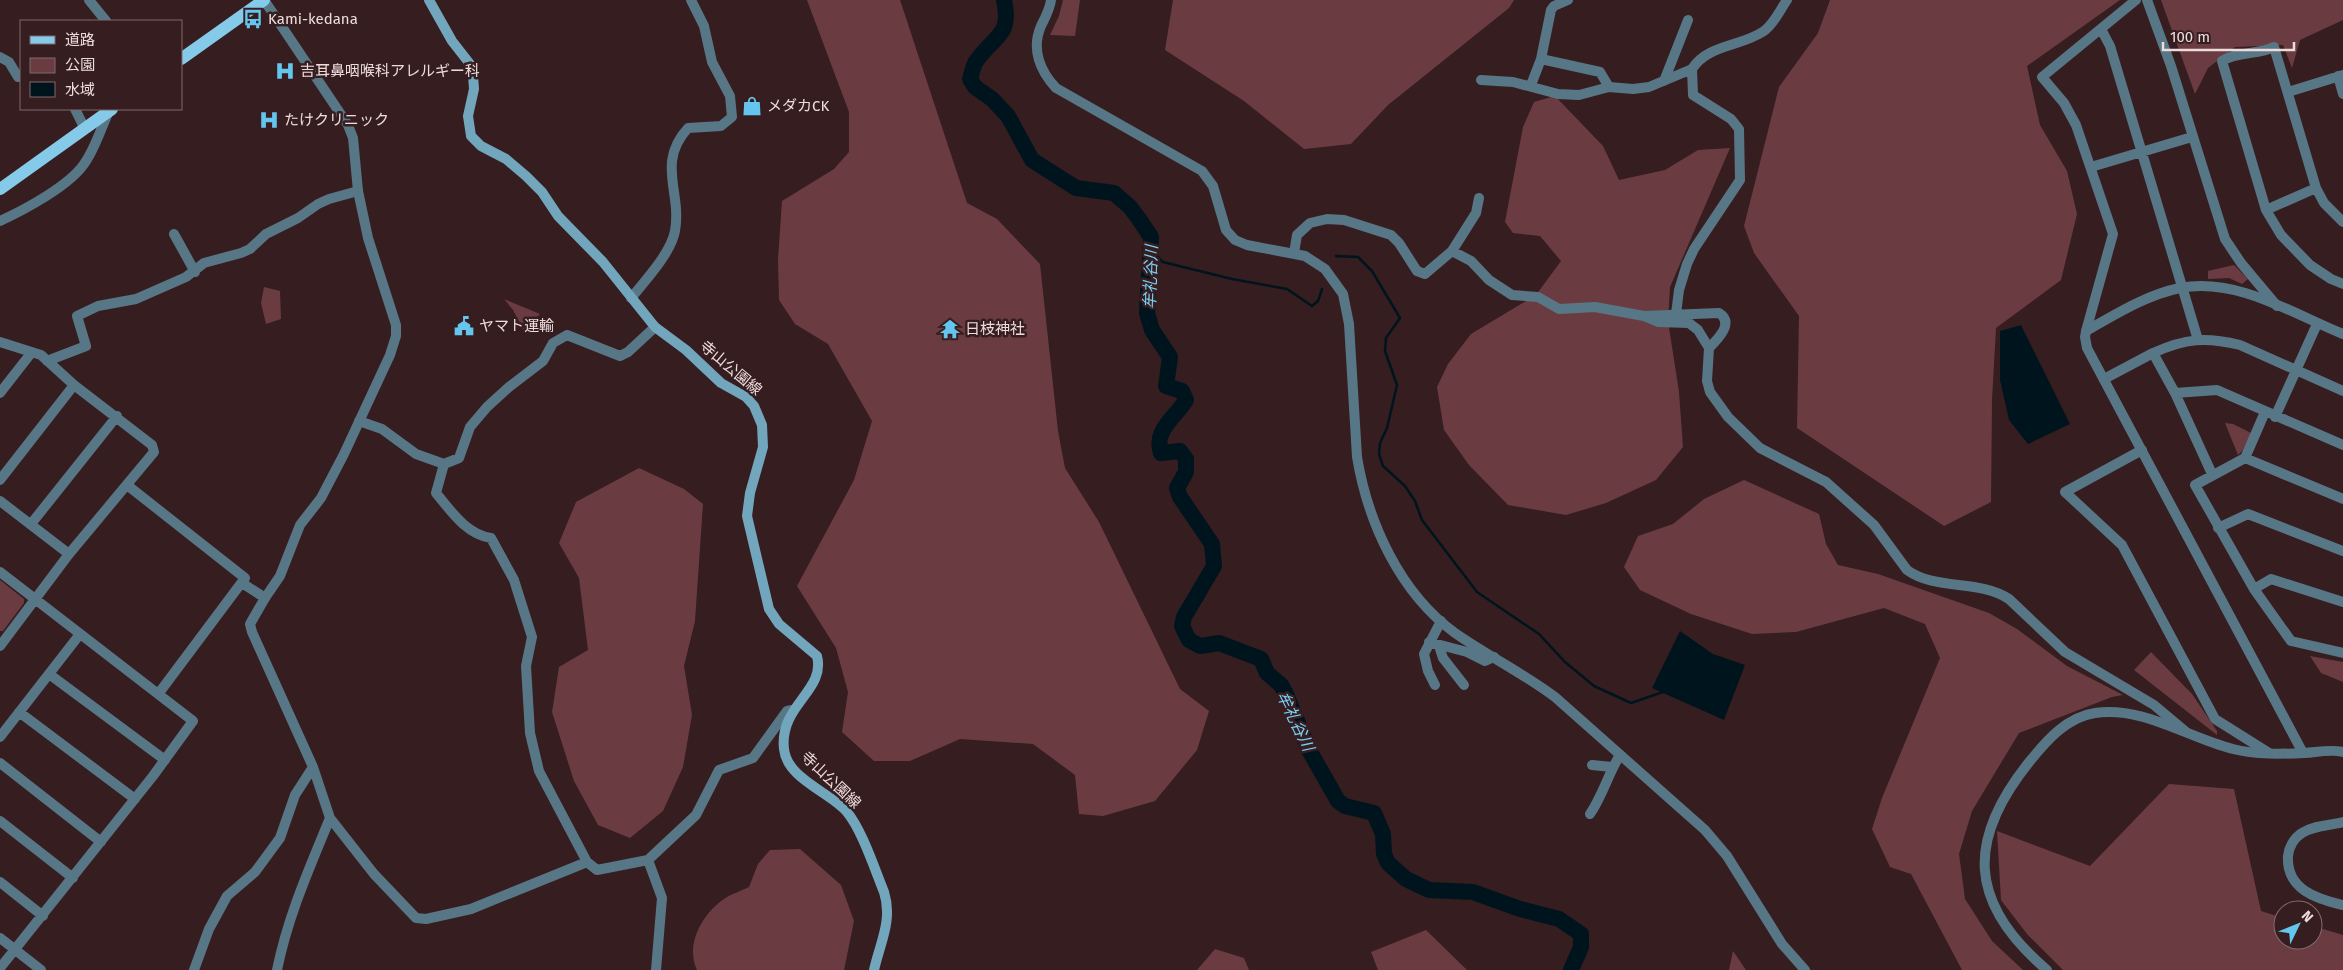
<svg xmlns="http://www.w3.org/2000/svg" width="2343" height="970" font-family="'Fira Sans','Noto Sans JP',sans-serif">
<rect width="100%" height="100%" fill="#361d20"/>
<path fill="#6a3c42" d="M807,0h93l67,203 30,16 43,45 18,167 7,37 34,54 81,167 29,22 -12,39 -42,51 -52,15 -24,-2 -4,-39 -42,-31 -73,-5 -50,22h-36l-32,-29 6,-40 -12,-44 -39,-62 57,-106 18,-59 -44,-77 -33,-20 -16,-24 -1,-41 4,-58 52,-32 15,-17v-40z
M1063,0h17l-5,36 -25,-1 9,-19z
M1173,0h341l-5,8 -121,97 -37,39 -47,5 -60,-48 -79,-51z
M1830,0h290l-93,66 13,59 27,46 10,43 -16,66 -65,48 -4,72 -1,102 -47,24 -147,-98 2,-112 -45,-63 -10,-27 35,-139 39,-54z
M2161,0h182v20l-43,20 -8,28 -9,-23 -48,2 -27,21 -13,26z
M1555,96l48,50 16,34 46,-10 33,-20 32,-2 -60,139 -2,34 11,71 4,55 -27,33 -50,23 -40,12 -58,-10 -39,-40 -25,-35 -7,-43 11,-23 23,-30 65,-39 25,-34 -21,-25 -27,-3 -8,-11 18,-95 11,-25z
M2234,265l14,14 -6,5 -13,-6 -21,1v-8z
M264,287l16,4 1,28 -15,5 -5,-21z
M504,299l36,15 -16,17 -11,-21z
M2225,423l8,1 18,9 -8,17 -5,5z
M639,468l45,21 19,15 -8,117 -11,45 8,49 -9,52 -20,44 -33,27 -32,-13 -24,-44 -22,-69 7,-45 29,-17 -9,-72 -20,-35 17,-41z
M1744,480l75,34 7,30 12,21 40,9 111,39 28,16 50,37 56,29 -11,2 -93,36 -47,78 -13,43 6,45 27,42 31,29h-61l-51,-96 -21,-7 -18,-38 10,-31 58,-140 -15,-34 -41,-16 -88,24 -44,2 -61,-20 -51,-24 -16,-23 14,-31 35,-12 31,-25z
M0,580l24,19v4l-21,28h-3z
M2151,652l41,42 25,37v4l-83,-65z
M2310,656l33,6v20l-22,-9z
M2169,784l65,5 27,122 22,7v22h30v-14l30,9v35h-280l-36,-36 -26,-34 -4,-69 93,35z
M800,849l41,36 13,36 -10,49h-147c-12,-25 5,-56 27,-71 7,-5 17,-8 25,-12l9,-23 12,-14z
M1426,930l41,40h-89l-7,-18z
M1215,949l29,9 5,12h-52z
M1733,951l13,19h-17z"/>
<path fill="#00141e" d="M2021,325l49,99 -42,20 -19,-24 -9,-40v-49z
M1680,631l33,23 32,11 -21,55 -72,-32z"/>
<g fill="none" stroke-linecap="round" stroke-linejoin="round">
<path stroke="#00141e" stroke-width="2.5" d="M1152,252l11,10 69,17 55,10 25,17 6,-5 4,-12
M1336,256l22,1 14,14 28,47 -14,20 -1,13 12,34 -10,43 -7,15 -1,11 4,12 22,20 10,15 7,19 55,72 62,42 26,28 29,24 37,17 32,-11"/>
<path stroke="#00141e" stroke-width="16" d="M1004,0c8,36 -9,35 -27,60 -4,5 -5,13 -7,19l5,8 17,12 16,17 24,44 44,28 38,5 16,14 9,12 12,18 -4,76 5,17 18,27 -4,29 16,5 4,9c-10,17 -33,30 -25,53l19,-2 6,8v13l-9,16 3,9 32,47 2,22 -30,51 -2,9 7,14 11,6 19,-3 42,16 6,14 14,12 5,9 23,56 29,51 7,5 29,7 9,21 1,20 4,9 18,16 23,11 44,2 47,17 39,10 22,15v13l-10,23"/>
<path stroke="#577786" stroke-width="10" d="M89,0l17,21
M2147,0l24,66 54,173 16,24 36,43
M2101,29l9,17 88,294
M0,57l9,5 9,15 3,-1
M1541,59l10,-49 3,-4 14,-6
M2338,76l5,18
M1481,80l32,2 45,12 21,1 30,-8 24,2 16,-2 43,-18
M1664,81l24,-61
M1531,85l10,-26 59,13 9,15
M2288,92l55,-17
M75,109l10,20
M2091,167l101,-30
M2266,210l50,-22
M0,221c24,-11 69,-35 84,-57 11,-15 17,-36 25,-53
M2343,222l-19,-19 -8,-15 -42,-141c-16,8 -37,4 -52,14l44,149 15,25 29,30 21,14 12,5
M174,234l21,38
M1452,251l19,10 18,19 23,15 26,2 21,12 36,-2 49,9 75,-3c16,10 -2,27 -10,35
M1294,253l3,-18 13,-12 17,-4 17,1 47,15 8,8 18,28 8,3 27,-23 24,-38 3,-15
M631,298c14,-17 40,-45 44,-67 7,-39 -19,-68 13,-103l33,-2 11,-9 -2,-21 -18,-34 -8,-36 -13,-26
M1676,314l3,-24 8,-26 7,-15 46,-69 -1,-51 -8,-10 -38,-24 -1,-26c16,-25 49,-22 72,-38 10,-7 16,-21 23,-31
M1644,316l14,6 31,1 9,7 11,18 -2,33 3,11 18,25 32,31 66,34 48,43 33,45c29,21 72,9 102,29l56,53 89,53 31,26
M655,327l-27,25 -8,4 -53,-21 -14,8 -10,18 -34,26 -22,20 -17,20 -11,31 -15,6 -8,29c15,18 30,41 55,45l23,42 18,57 -6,29 4,67 9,38 48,91 10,8 51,-10 48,-45 23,-45 34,-12 34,-47 5,-1
M2086,331l27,-97 -37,-109 -12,-22 -22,-26 94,-77
M0,342l41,13 33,30 78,60 2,7 -85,102 -69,92
M47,361l39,-15 -9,-30 21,-10 38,-7 50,-22 18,-14 37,-10 9,-4 16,-15 32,-16 20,-14 11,-5 29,-8
M2104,379l49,-26
M0,393l32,-41
M2175,393l42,-3 126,55
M2275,417l42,-93
M359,421l23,8 34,25 28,10
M2142,450l-77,42 57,53 93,174 54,34
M2245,458l20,-46
M2212,474l-37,-81 -22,-40c33,-15 53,-16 87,-8l103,46
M0,480l74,-95
M127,485l118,93 -86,115
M2343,499l-98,-41 -50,27 59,104 37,52 52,12
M0,501l69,53
M31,524l86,-108
M2218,528l30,-14 95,37
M0,572l193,149 -40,55 -153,192
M242,583l23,15 -15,26 2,8 61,135 17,51 44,56 42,44 10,1 45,-10 116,-47
M2254,589l17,-10 72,23
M1429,642l38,10 18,9 9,-4
M1439,646l4,12 21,27
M49,674l116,86
M1435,685l-7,-14 -4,-17 17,-33
M19,712l116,87
M0,737l80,-103
M0,763l101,79
M1592,765l20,2
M1590,814c13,-19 18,-40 30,-59
M0,821l73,57
M648,860l14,38 -6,72
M0,882l43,34
M0,938l41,32
M194,970l15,-41 18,-33 28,-24 25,-34 15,-43 18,-28
M277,970c11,-54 32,-101 53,-152"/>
<path stroke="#577786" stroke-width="10" d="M264,0l84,125 5,13 5,53 10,47 28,87v11l-6,19 -46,99 -23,44 -21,27 -20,51 -15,22
M1051,0c-1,9 -6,18 -10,26 -10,23 -1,45 15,62l146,83 11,15 13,44 9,10 12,5 58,11 20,13 18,25 6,30 8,133c11,66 43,136 98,176 33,23 68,40 100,64l150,133 22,26 55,88 23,26
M2303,753l-216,-405 -2,-11 1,-6c30,-17 60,-36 94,-43 57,-11 113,26 163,46
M2343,822c-14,4 -29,3 -41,11 -8,5 -13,14 -14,23 -2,33 28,43 55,49
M2047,970c-79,-67 -81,-130 -17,-209 17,-21 37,-44 65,-48 49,-7 93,25 138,36 23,6 49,5 72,4 13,-1 26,-4 38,-1"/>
<path stroke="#71a6bd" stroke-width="10" d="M429,0l23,41 18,23 3,11 1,14 -6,27 3,20 10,10 25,13 20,17 16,16 16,24 45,46 52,65 31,23 35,33 25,14 8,9 8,19 1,22 -13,46 -3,23 22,93 10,15 38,32c9,35 -38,49 -33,93 3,30 46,43 63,63 15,18 28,58 37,80 9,28 -4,51 -10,78"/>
<path stroke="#85cae9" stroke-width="12" d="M181,59l83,-59
M0,189l112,-80"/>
</g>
<defs>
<symbol id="bus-bare" viewBox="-9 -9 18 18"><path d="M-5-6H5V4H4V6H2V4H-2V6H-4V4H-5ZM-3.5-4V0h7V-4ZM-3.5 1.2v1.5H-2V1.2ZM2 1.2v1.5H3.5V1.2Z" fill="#64c5ee" stroke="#361d20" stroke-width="2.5" paint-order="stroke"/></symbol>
<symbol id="hospital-bare" viewBox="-9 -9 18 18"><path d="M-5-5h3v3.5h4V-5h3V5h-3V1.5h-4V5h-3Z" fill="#64c5ee" stroke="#361d20" stroke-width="2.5" paint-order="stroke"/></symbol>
<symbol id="shop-bare" viewBox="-9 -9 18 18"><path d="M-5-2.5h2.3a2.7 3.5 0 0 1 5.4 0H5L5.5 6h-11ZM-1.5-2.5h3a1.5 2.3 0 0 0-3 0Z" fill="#64c5ee" stroke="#361d20" stroke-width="2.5" paint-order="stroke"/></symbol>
<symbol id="civic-bare" viewBox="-9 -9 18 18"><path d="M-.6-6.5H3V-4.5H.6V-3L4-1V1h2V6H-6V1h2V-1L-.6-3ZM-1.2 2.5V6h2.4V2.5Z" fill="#64c5ee" stroke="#361d20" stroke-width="2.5" paint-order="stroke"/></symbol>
<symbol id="temple-bare" viewBox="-9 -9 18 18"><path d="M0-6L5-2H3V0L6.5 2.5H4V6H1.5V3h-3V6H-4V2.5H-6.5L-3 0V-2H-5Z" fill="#64c5ee" stroke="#361d20" stroke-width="2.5" paint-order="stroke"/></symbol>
</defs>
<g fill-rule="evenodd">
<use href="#bus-bare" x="239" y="5" width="28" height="28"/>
<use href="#hospital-bare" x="271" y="57" width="28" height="28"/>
<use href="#shop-bare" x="738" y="92" width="28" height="28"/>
<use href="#hospital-bare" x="255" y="106" width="28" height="28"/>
<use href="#civic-bare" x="450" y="312" width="28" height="28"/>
<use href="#temple-bare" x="936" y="315" width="28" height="28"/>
</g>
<g text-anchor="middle" stroke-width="5" stroke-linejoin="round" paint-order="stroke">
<g font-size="15" fill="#eedcdd" stroke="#361d20" text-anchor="start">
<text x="268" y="24">Kami-kedana</text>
<text x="300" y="76">吉耳鼻咽喉科アレルギー科</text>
<text x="767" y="111">メダカCK</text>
<text x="284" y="125">たけクリニック</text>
<text x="479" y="331">ヤマト運輸</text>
<text x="965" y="334">日枝神社</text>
</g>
<g font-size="15" fill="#eedcdd" stroke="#361d20">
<text transform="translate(731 368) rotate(40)" y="5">寺山公園線</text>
<text transform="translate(831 780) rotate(43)" y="5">寺山公園線</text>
</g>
<g font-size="16" font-style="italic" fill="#78d1f8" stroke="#361d20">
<text transform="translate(1150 277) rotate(-88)" y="6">牟礼谷川</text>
<text transform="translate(1296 721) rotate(64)" y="6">牟礼谷川</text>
</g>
</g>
<rect x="20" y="20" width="162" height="90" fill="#361d20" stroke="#80696c"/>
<rect x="30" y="36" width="25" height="8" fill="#85cae9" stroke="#80696c"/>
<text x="65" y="45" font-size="15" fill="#eedcdd">道路</text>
<rect x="30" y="58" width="25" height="15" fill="#6a3c42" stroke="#80696c"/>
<text x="65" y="70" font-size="15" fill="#eedcdd">公園</text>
<rect x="30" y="82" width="25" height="15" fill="#00141e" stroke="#80696c"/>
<text x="65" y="95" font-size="15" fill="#eedcdd">水域</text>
<g transform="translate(2298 925) rotate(47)"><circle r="24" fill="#361d20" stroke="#80696c"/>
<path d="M0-4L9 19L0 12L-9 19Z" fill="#64c5ee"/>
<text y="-8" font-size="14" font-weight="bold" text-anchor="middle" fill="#eedcdd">N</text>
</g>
<path d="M2163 42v8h131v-8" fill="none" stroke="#eedcdd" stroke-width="2.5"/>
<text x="2170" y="42" font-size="15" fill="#eedcdd" stroke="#361d20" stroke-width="4" paint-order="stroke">100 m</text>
</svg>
